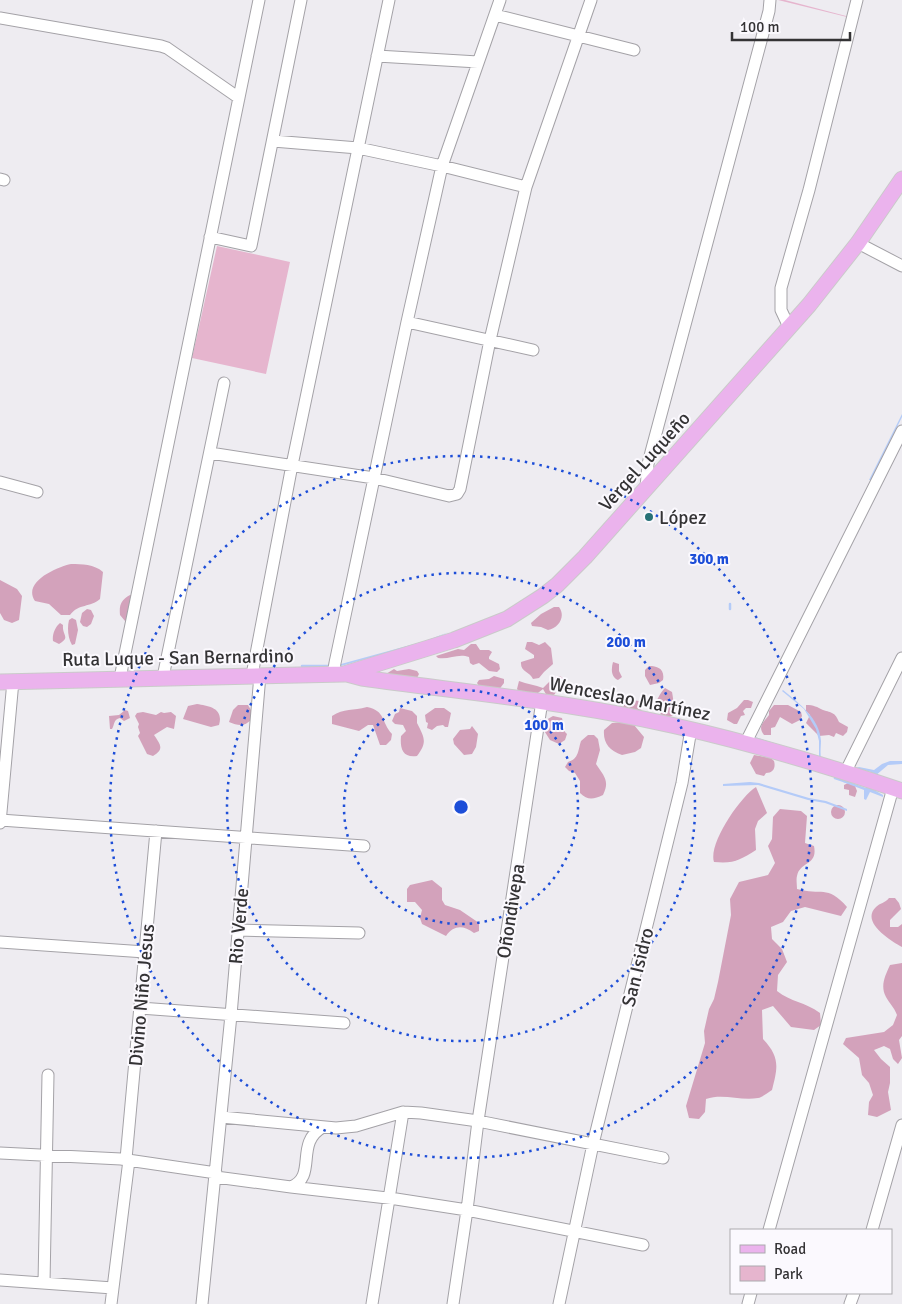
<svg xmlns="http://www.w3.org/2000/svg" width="902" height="1304" font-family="Signika,sans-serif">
<rect width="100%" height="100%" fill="#eeecf1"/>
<path fill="#e6b5ce" d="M778,0h7l61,16 1,1z
M217,246l73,16 -24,112 -74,-16z"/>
<path fill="#d3a2bb" d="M71,564c11,0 23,0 32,8l-3,27c-10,9 -21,4 -30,16h-9l-12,-11 -14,-3c-13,-19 22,-34 36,-37z
M0,580l17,9 5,7 -3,24 -7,3 -8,-3 -4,-7z
M130,595h6l-4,25 -7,1 -5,-6c-1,-10 1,-15 10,-20z
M554,607h5c7,9 0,21 -11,23l-7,-3 -9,-1 -1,-3 10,-9z
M87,609l4,1 3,6 -3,8 -4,3 -4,-1 -3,-4 2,-9z
M72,618l4,2 2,10 -3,14 -3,1c-4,-7 -5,-17 -3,-25z
M60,623l3,2c-1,11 8,12 -4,19l-6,-3c-1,-6 2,-14 7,-18z
M527,642h5l7,3 6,-3 6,6 2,16 -9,8 -5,6 -6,1c-3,-7 -13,-7 -12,-17l13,-4v-3l-9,-6z
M471,644h5l4,6h9l3,2 -3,5v2l10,5 1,5 -3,3 -8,-1 -10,-8 -6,2 -3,-2 -1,-6c-11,-4 -20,3 -31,1l-2,-2 22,-7 6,1z
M613,662l6,2v7l3,6 -4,3c-7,-3 -7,-11 -5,-18z
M649,666c9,0 16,3 14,14l-4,3 -9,2 -5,-9v-6z
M394,669l3,2 12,-2 8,2 2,3 -3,6 -35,-3z
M494,676l10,3v4l-6,8 -19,-5 -2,-3 2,-3 10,-1z
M560,676l4,3 1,5 -3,5 -6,1 -1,4 -3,2h-5l-4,-7 -9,7 -14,-3 -3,-4 2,-8c8,3 16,4 24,7l10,-10z
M665,688l7,4c1,5 3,19 2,23l-7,3 -6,-3 -2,-5 -7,-3c6,-7 7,-13 13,-19z
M632,700l7,1 3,8 -10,6 -8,-3 -1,-5 4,-6z
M744,700h4l5,2 -2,6h-5l-3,3 2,4 -4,1 -4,8h-3l-7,-4 1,-7 9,-5z
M197,704c12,2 27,4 22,21l-8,2 -28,-8 5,-13z
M238,705h10l4,7v7c-8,8 -13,7 -23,3l4,-12z
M774,705h14l13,7 1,4 -2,4 -8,4 -12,-7 -5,10 -4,1v7h-7c-7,-9 0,-13 5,-20v-4z
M806,705c8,0 11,2 17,5 9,3 12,2 16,12l9,5 -1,5 -4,4 -7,-3 -2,4 -5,-2 -10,1 -13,-13 4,-8 -4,-4z
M367,707c19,4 14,15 25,27l-1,6 -5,5h-6l-7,-20h-5l-9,6 -27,-7v-8c12,-8 21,-5 35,-9z
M400,708l12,3 5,5v7c7,14 11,19 0,33 -15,2 -17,-8 -16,-20l5,-5 -3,-6 -8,-1 -3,-3 3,-7 4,-2z
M435,708h9l7,5 -3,14h-3l-2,-2 -6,1 -5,4 -5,-2 1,-5 -2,-1 -1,-7z
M125,710l3,1 2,7 -6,3 -4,-3c-7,2 -5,6 -8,11h-2l-1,-13 10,-1z
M143,712l13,3 5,-3 3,1 7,-1 5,4 -2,13 -7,-2 -13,8c6,9 11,14 -1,21l-6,-2 -9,-18 2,-3 -2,-6 1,-3 -4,-8 2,-3z
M553,716l9,2 3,14 2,2 -2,6 -6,4 -9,-4 -7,-11 3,-9z
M623,722l11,3 10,12 -3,11 -6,4 -13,3c-13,-5 -19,-12 -18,-25l8,-7z
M472,726l6,8 -2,13 -4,7 -8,1 -10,-11 -1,-5 7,-9 10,-1z
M588,735h6l4,4 2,11 -4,14c8,12 14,17 7,31 -9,4 -15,6 -23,-2v-12l-5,-8 -6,-2 -4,-4 3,-5c11,-3 10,-12 13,-21z
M754,755l17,3 3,3c2,7 -1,12 -8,12l-2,3 -8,-2 -6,-11z
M848,783l7,3 2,5 -2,6 -6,-2v-5l-5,-1v-4z
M756,787l11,26 -9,8 -3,8 1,21c-16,10 -22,14 -42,12 -6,-18 26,-65 42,-75z
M831 812a7 7 0 1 1 14 0a7 7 0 1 1-14 0Z
M780,809l21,2 6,5 -2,27 9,3c4,20 -14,15 -17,30 -1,3 0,9 0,13 24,7 30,-5 50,18l-6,9 -36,-9 -14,4 -8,11 -12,5 1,12 10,10 5,13 -9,13 -1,16c14,11 28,11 43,22l1,12 -7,5 -23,-3 -18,-21 -11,4 1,29c17,18 15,28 9,51 -5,3 -9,7 -14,8 -18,3 -35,-5 -52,1l-1,13 -6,7 -10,-1 -3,-12 19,-63 -1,-12 5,-22 5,-10 4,-17 13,-67 -1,-16 9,-17 29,-7 7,-12 -7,-17 4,-7 1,-22z
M432,880l10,8v12l3,5 15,5 19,13v8l-5,2c-11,-8 -20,-8 -28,3l-24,-12 -2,-6 2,-8 -7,-8h-8v-13l3,-4z
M889,898h6l4,5 2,6 -11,11v7h8l4,-3v23c-11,-6 -42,-25 -26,-40 4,-4 9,-4 13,-9z
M902,963v73l-3,4 3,18 -4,6 -5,-5 -3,-10 -6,-3 -10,4 7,9 9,8v16l-2,9 3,18 -14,7 -9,-2 1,-13 4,-7 -4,-12 -7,-8 -3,-17 -16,-14 3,-6 38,-6 9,-7 4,-10c-3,-8 -7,-11 -11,-18 -6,-11 -1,-21 4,-32z"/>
<path fill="#b4cbf8" d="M902,414v3l-31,63h-2z
M449,632l-23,10 -85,24v-2l84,-23z
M783,690c16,13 37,29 38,51 0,5 -1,11 0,17l21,6 -1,2 -87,-27 1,-2 64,20v-16l-3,-12 -12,-20 -22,-18z
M890,761h12v3l-14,1 -13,11 -4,-4 -16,-4 4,-1 15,3 8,-6z
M844,780l22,8 3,-1 14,8v2l-13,-5 -4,8 -2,-1v-9l-21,-8z
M750,782l9,1 50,15 17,3 21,8v2l-22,-8 -17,-3 -50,-15 -35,1v-2z"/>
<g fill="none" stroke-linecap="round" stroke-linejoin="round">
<path stroke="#b4cbf8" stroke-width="2.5" d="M730,609v-5
M302,666h27
M835,778l12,4"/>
<defs>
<path id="minor" d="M495,15l139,35
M0,18l161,28 6,2 72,50
M377,56l101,6
M273,141l85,7 84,18 84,21
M0,179l4,1
M210,237l41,9 50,-246
M858,243l44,23
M407,322l126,28
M789,327l-8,-17v-22l28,-98 48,-190
M210,453l164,25 75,18 8,-2 3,-5 30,-149 36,-153 65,-187
M0,482l37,10
M646,488l2,-24 3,-12 118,-441 1,-11
M333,674l2,-11 72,-341 35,-156 58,-166
M252,675l40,-210 97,-465
M163,677l61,-294
M120,678l139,-678
M746,742l156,-311
M845,773l57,-115
M0,820l364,26
M0,823l13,-142
M238,930l121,3
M0,942l145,10
M140,1008l204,15
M221,1117l115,11 20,-2 47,-14 18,1 57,8 185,37
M0,1153l121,6 95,14
M126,1159l30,-328
M216,1177l75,10 105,12 71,11 176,35
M291,1187c27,-11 3,-44 32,-60
M769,1230l124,-442
M872,1230l30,-105
M0,1280l113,8
M44,1283l4,-208
M111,1304l18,-144
M202,1304l29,-289 29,-340
M372,1304l31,-192
M453,1304l14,-94 11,-89 64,-420
M559,1304l34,-160 89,-361 9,-54
M748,1304l3,-11
M850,1304l4,-11"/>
<path id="major" d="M347,674l15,4c94,13 188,22 281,41 88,18 174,43 259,72
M0,682l344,-8 110,-34 53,-21 36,-23 14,-11 28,-28 224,-252 49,-62 44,-64"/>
</defs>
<use href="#minor" stroke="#a4a2a7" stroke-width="13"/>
<use href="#major" stroke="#cacaca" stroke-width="17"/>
<use href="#minor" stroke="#fff" stroke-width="11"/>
<use href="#major" stroke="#ebb3ed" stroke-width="15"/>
</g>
<g fill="none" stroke="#1d4ed8" stroke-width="2.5" stroke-dasharray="2.5 5">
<circle cx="461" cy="807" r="117"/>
<circle cx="461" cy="807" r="234"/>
<circle cx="461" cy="807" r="351"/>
</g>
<circle fill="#277176" stroke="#fbf9fe" stroke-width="2" cx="649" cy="517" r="5"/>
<g text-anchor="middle" stroke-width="4" stroke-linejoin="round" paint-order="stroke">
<g font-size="19" fill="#343335" stroke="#fbf9fe">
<text transform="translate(644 461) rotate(-48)" y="7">Vergel Luqueño</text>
<text transform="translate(178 657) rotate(-1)" y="7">Ruta Luque - San Bernardino</text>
<text transform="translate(630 698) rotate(11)" y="7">Wenceslao Martínez</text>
<text transform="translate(510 911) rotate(-81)" y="7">Oñondivepa</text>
<text transform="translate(238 926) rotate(-85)" y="7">Rio Verde</text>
<text transform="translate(637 967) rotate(-76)" y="7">San Isidro</text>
<text transform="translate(141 995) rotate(-85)" y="7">Divino Niño Jesus</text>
</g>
<g font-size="19" fill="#343335" stroke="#fbf9fe" text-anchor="start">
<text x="659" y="524">López</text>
</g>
</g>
<circle cx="461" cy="807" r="8" fill="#1d4ed8" stroke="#fbf9fe" stroke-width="2.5"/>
<g font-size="15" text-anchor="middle" font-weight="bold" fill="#1d4ed8" stroke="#fbf9fe" stroke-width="4" stroke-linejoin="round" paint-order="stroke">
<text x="709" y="564">300 m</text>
<text x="626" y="647">200 m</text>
<text x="544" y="730">100 m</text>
</g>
<rect x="730" y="1229" width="162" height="65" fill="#fbf9fe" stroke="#abaaae"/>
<rect x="740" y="1245" width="25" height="8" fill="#ebb3ed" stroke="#abaaae"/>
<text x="774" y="1254" font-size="15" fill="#343335">Road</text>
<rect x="740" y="1266" width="25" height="15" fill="#e6b5ce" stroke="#abaaae"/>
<text x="774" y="1279" font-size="15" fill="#343335">Park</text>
<path d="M732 32v8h118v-8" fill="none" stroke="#343335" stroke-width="2.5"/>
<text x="740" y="32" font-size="15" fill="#343335" stroke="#fbf9fe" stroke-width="4" paint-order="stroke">100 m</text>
</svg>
